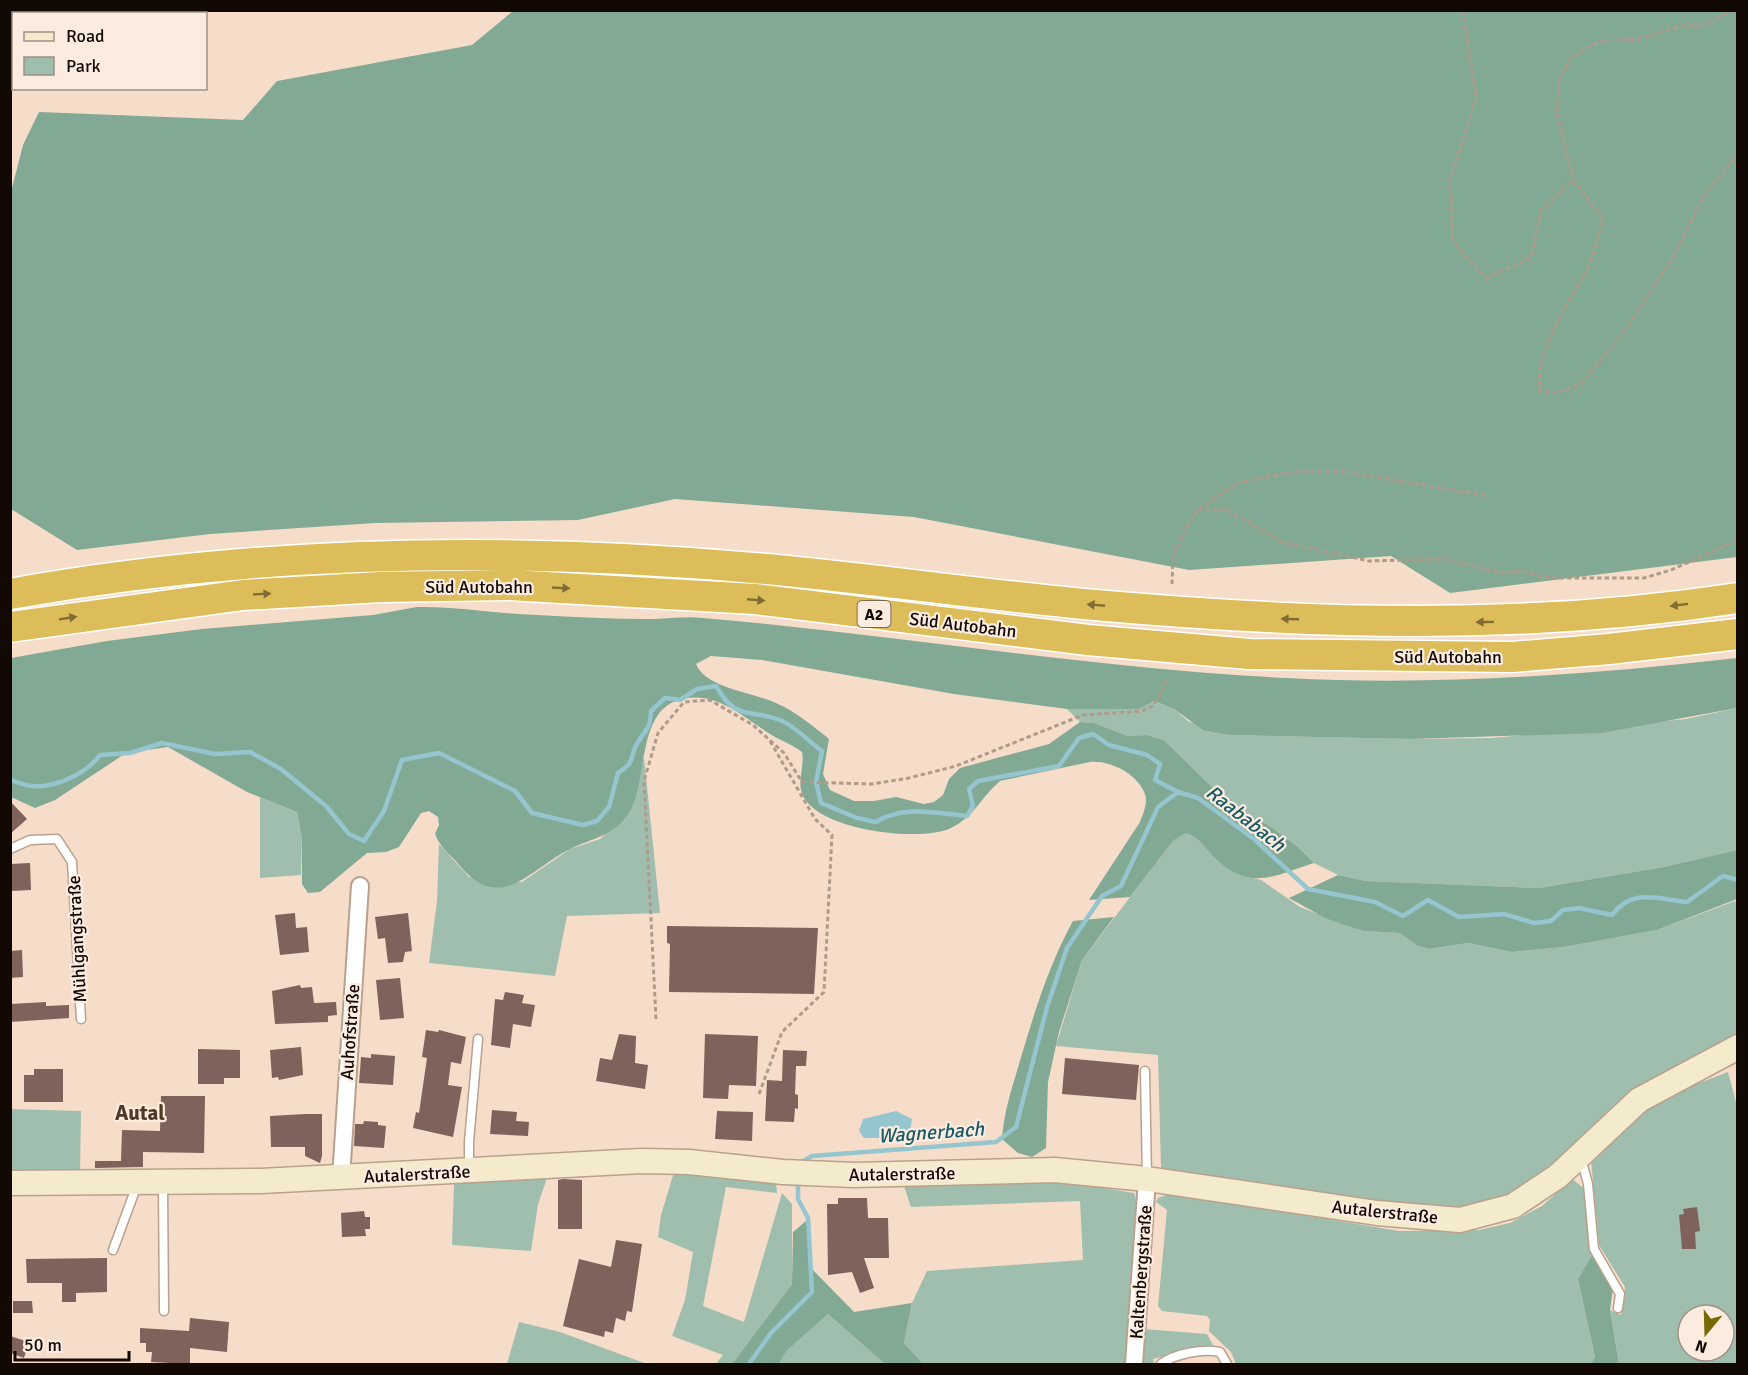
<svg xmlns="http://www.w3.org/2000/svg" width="1748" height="1375" font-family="Signika,sans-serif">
<rect width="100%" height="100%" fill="#f6ddc9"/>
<path fill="#9fbead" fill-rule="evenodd" d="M1153,701l21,8 14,12 41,14 181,4 82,-1 194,-19 51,-11v142l-73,17 -125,21 -173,-7 -28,-6 -24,-12 -16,-16 -27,-20 -45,-26 -62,-61 -17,-5 -19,1 -34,-13 -14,-1 -13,-13h70z
M644,757l16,156 -93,3 -12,60 -126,-13 8,-62 2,-57 30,33 53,5 48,-33 30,-10 30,-28z
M260,797l37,15 5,26 -1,37 -41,3z
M1186,833l14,5 10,15 31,22 20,5 39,27 63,24 38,2 17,13 11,3 39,-6 44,9 52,-5 93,-17 78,-29 2,3v136l-198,138 -47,25 -38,7 -46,-1 -247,-41 -3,-113 -102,-9 26,-86 91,-119z
M1728,1072l10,38 -1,254h-118l-9,-54 11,5 4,-28 -26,-42 -8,-85 46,-44 41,-25zM1688,1315h36v36h-36z
M10,1109l71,2 -1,62 -69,3z
M674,1172l102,11 1,10 -51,-6 -23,119 41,16 38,-129 10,11v80l-60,80h-16l7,-9 -51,-19 13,-36 8,-48 -35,-15 3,-22z
M547,1178l-9,26 -7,47 -79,-6 2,-62z
M1572,1179l13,10 7,66 -14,24 17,78 -4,7h-355l-5,-12 -22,-21 1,-11 -3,-4 -45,-5 -4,-5 9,-96 -11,-8 2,-4 14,-5 227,38 80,-1 31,-7 32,-17z
M1065,1182l69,11 4,15 -13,156h-202l-19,-21 8,-40 15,-32 156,-11 -3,-59 -169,6 -8,-24z
M828,1314l57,50h-106l6,-13z
M519,1322l41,10 87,32h-140z
M1144,1329l63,5 6,11 -60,14 1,5h-13z"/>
<path fill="#82a994" d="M513,11h1224v546l-287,36 -59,-37 -202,14 -275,-53 -239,-18 -97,21 -203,3 -165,11 -133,16 -66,-41v-317l12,-47 16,-33 204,8 34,-39 195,-36z
M417,607c40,-1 80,7 120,8 37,2 75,4 113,4 18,0 35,-3 53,-1 194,17 388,50 583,60 151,8 301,-3 451,-20v50l-136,25 -191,6 -181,-4 -26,-5 -29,-21 -20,-8 -16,8h-71l-113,-15 -192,-34 -51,-4 -15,8c10,25 59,28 82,40 18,8 35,22 51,35l-6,35 7,16 24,11h20l22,-4 28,7 10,-2 9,-7 6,-16 11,-11 89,-24 31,-22 14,1 34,13 19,-1 17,5 62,61 45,26 27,20 16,16c-41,13 -64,29 -100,-6 -11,-11 -12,-18 -28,-24l-13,8 -43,56 -41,3 51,-78c3,-9 8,-18 5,-28 -7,-20 -35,-34 -55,-32l-90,19c-18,15 -26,36 -49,47 -31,15 -137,2 -149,-35 -5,-13 3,-27 0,-41 -9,-7 -18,-10 -27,-15 -31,-18 -60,-50 -99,-36 -38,13 -29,80 -46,110 -15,25 -37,27 -60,38 -39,19 -69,66 -110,17 -9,-11 -20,-18 -25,-32l4,-9 -1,-8 -9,-6 -8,2 -22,34 -13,5 -19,1 -47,39 -12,1 -6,-9v-46l-5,-26 -50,-20 -79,-45 -42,6 -71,47 -20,8 -24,-11v-139l96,-17 95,-12 171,-14z
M1737,850v49l-80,31 -93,17 -52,5 -44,-9 -39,6 -11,-3 -18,-13 -37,-2 -38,-13 -36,-20 49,-23 28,6 173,7 125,-21z
M1114,917l-32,43 -23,72 -11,50 -2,66 -14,9 -14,-4 -16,-14c2,-30 12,-57 20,-85 14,-47 28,-91 51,-133z
M806,1221l6,48 42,43 58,-9 -8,40 19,21h-38l-57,-50 -42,37 -7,13h-47l60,-80 1,-52z
M1592,1255l22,25 -4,30 9,54h-28l4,-7 -17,-78z"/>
<path fill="#95c6cf" d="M896,1111l16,8 -2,12 -23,7h-23l-5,-7 4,-12z"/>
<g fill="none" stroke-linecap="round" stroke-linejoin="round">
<path stroke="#95c6cf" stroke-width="4.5" d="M10,780c8,2 16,6 23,6 23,2 54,-13 67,-31l30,-2 32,-10 53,11 35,-2 31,17 46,38 22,27 15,7 20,-30 18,-51 37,-7 76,38 17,22 51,12 14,-4 12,-14 9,-34c20,-13 10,-15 20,-31 9,-15 12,-12 13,-31l14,-13 15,2 17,-11 19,-3c21,36 31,22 64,34 14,5 29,22 42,31l-6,31 5,21 36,15 19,4c28,-17 60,-9 91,-6l6,-10 -4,-17 9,-8 81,-15 20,-28 14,-4 16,11 38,10 13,9 -5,16 23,12 20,6 56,41 54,50 67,13 28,14 25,-16 31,17 45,-3 30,9 17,-2 12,-11 16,-2 33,7c20,-27 45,-16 75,-13l36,-26 15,4
M800,1163l12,-7 184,-14 20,-15 31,-120 20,-59 35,-52 19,-10 37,-79 20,-15
M749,1364l22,-31 41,-41 -4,-74 -10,-19v-19"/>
</g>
<path fill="#7e625b" d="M10,801l17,18 -17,15z
M30,863l1,27 -21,1v-27z
M295,913l1,15 11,-1 2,25 -29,3 -5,-40z
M408,913l4,38 -7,1 -2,10 -15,1 -3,-25 -7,1 -3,-22z
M667,926l151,2 -4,66 -145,-2 1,-48 -3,-1z
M22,950l1,27 -13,1v-27z
M400,978l4,40 -24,2 -4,-40z
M300,985l1,3 11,-1 2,16 22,-1 1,13 -9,1v6l-53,2 -3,-33z
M505,992l19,3 -2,8 13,2 -4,22 -18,-3 -3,24 -19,-3 4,-46 8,1z
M46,1002v4l23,-1v13l-59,4v-18z
M426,1030l12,2 1,-2 27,7 -5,27 -10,-2 -3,23 14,2 -9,50 -40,-9 3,-16 3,1 8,-55 -5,-1z
M619,1034l17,2 -1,27 13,2 -3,24 -49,-8 4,-23 12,2z
M705,1034l53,2 -2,50 -27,-1 -1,14 -25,-1z
M301,1047l2,28 -24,5 -1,-3 -6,1 -2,-28z
M198,1049l42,1v28h-16v6h-26z
M783,1050l24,1 -1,15h-10l-1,28 3,1v14l-3,-1 -1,14 -29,-1 2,-41 15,1z
M371,1054l24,2 -2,29 -34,-2 2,-26 10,1z
M1065,1058l74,7 -3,35 -74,-6z
M34,1069h29v33h-39v-27h10z
M161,1096h44l-1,57 -61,-1v15l-48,1v-7h26l1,-31 38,1z
M492,1110l25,2 -1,9 13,1 -1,14 -38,-2z
M717,1111l36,1 -1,29 -37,-2z
M305,1114h17v42l-2,7 -15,-7v-9h-34l-1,-31z
M364,1121l14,1v3l8,1 -2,22 -30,-2 1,-22h8z
M563,1179l19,1v49h-24v-49z
M838,1198h29l1,20h20l1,40h-25l10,30 -14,5 -8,-21 -24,3 -1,-71h11z
M1697,1207l3,24 -5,1 1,17h-14l-3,-34 5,-1 -1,-5z
M364,1211l1,6h5v12h-5l1,7 -24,1 -1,-24z
M616,1240l26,4 -10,68 -5,-1 -2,10 -9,-3 -3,15 -8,-2 -1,6 -41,-11 16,-67 32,8z
M107,1258v34l-31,1v9h-14v-19h-35l-1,-24z
M13,1301h19l1,12h-20z
M190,1318l39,4 -2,30 -37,-4v16l-39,-2 1,-10h-6v-9h-6v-15l49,3z
M10,1336l19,6 -5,16 -14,-5z"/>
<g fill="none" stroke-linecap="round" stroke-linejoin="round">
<defs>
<path id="service" d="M10,849l20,-9 27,-1 15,23 9,157
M1145,1071l2,107
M1581,1158l7,26 6,65 26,45 -2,14
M469,1168v-26l9,-103
M163,1185l1,126
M113,1250l24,-65
M1161,1364c13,-10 42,-16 59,-12l7,12"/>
<path id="minor" d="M341,1178l19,-292
M1134,1364l13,-185"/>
<path id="secondary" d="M10,1183l251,-2 381,-20 47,1 94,10 71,3 201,-5 92,9 230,34 83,7 53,-14 45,-30 81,-76 99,-53"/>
<path id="motorway" d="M10,594c250,-45 504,-48 756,-25 109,10 219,26 329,36 216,19 427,26 643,-7
M10,627l233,-32 138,-8 128,-2 246,14 333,41 161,14 263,3 97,-8 129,-15"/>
</defs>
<use href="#service" stroke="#b9a18d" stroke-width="11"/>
<use href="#minor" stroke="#b9a18d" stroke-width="20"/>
<use href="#secondary" stroke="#b9a18d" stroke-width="27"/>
<use href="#motorway" stroke="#fff" stroke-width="33"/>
<path stroke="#af9b8b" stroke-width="3" stroke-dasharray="4.5 3" stroke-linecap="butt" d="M1463,10l13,88 -26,83 3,61 33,36 45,-20 10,-48 32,-31
M1734,10l-33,16h-19l-44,13 -38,2 -29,16 -12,23 -2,34 16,65 30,39c-4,18 -9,36 -17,53 -19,36 -51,78 -46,120l17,2 25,-10 46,-57 44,-67 33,-65 33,-40
M1198,510h29l55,32 87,19 78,-2 53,14 20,-2 31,7h93l27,-8 67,-30
M1172,584l1,-28 18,-38 12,-13 35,-22 59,-12h43l148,25
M656,1019l-12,-238 14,-48 26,-31 26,-2 43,25 31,28 18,29 70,2 37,-6 47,-12 127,-51 59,-4 11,-5 14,-26
M759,1094l23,-62 42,-40 8,-157 -17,-16 -45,-78"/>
<use href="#service" stroke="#fff" stroke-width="8"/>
<use href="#minor" stroke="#fff" stroke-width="16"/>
<use href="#secondary" stroke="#f4ebcd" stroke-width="24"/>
<use href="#motorway" stroke="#dcbd59" stroke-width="30"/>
</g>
<defs><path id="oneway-solid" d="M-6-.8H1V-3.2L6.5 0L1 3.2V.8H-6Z" transform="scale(1.5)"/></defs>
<g fill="#816c33">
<use href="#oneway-solid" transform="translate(561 588) rotate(3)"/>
<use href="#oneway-solid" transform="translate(262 594) rotate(-3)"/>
<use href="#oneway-solid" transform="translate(756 600) rotate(5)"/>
<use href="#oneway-solid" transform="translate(1096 605) rotate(-175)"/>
<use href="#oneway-solid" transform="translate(1679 605) rotate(173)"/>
<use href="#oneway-solid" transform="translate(68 618) rotate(-9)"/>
<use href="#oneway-solid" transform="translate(1290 619) rotate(-178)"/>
<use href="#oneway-solid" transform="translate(1485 622) rotate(179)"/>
</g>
<g text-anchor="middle" stroke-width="4.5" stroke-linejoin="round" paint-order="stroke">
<rect fill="#fcece0" stroke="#584d46" stroke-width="1.5" x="857.5" y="601" width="33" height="26" rx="4.5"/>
<g font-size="16" font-weight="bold" fill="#120904">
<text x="874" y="620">A2</text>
</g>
<g font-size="18" fill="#120904" stroke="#fcece0">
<text x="479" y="593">Süd Autobahn</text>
<text transform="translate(963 625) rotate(7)" y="6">Süd Autobahn</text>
<text x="1448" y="663">Süd Autobahn</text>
<text transform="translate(77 939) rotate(-93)" y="6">Mühlgangstraße</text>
<text transform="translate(350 1032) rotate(-86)" y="6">Auhofstraße</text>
<text transform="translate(417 1174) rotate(-3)" y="6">Autalerstraße</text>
<text transform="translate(902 1174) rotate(-1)" y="6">Autalerstraße</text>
<text transform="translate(1385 1212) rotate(6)" y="6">Autalerstraße</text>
<text transform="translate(1141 1272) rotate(-86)" y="6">Kaltenbergstraße</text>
</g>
<g font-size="20" font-style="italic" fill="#185a65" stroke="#fcece0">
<text transform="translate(1246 818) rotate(38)" y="7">Raababach</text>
<text transform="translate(931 1132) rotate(-4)" y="7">Wagnerbach</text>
</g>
<g font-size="21" font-weight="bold" fill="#4e3a29" stroke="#fcece0">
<text x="140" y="1120">Autal</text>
</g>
</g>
<rect width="1748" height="1375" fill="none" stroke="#120904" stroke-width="24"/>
<rect x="12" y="12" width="195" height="78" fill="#fcece0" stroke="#9e9188" stroke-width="1.5"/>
<rect x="24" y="32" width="30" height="9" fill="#f4ebcd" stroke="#9e9188" stroke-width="1.5"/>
<text x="66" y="42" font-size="18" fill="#120904">Road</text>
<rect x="24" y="57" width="30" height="18" fill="#9fbead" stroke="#9e9188" stroke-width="1.5"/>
<text x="66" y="72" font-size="18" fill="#120904">Park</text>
<g transform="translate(1706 1333) rotate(199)"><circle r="28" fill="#fcece0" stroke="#9e9188" stroke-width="1.5"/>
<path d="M0-4.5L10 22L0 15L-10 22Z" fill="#766a02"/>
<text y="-9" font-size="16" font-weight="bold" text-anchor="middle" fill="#120904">N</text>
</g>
<path d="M15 1351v9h114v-9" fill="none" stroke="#120904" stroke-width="3"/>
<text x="24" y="1351" font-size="18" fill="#120904" stroke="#fcece0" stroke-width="4.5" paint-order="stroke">50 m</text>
</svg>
